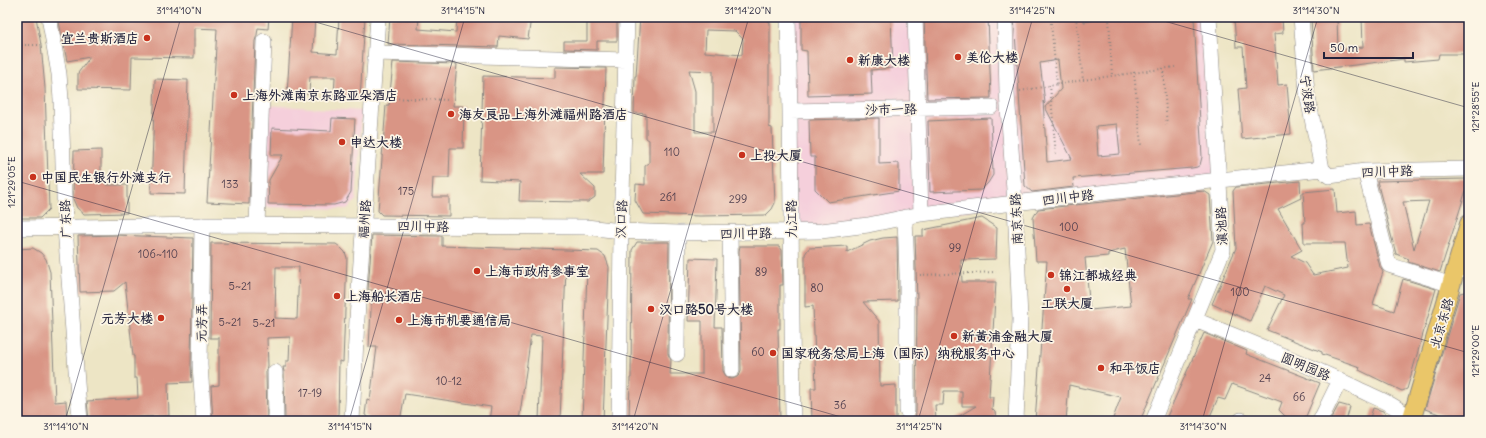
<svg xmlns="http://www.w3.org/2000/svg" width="1486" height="438" font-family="Delius,'LXGW WenKai TC',sans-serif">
<rect width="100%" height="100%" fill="#fcf5e5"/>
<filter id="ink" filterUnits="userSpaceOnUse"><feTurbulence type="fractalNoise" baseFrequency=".025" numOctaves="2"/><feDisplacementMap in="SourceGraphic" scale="8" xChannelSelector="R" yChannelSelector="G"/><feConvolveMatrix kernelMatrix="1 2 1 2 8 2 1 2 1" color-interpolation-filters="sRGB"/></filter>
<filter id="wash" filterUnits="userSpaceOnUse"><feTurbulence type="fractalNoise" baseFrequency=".012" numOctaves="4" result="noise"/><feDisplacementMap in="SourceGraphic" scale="16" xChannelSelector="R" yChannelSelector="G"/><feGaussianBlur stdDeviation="0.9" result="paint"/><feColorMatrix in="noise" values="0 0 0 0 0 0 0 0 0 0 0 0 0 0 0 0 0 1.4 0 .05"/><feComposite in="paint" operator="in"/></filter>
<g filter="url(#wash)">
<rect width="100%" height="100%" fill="#ede5c5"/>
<path fill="#f5cfdb" d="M788,17h421l9,163 -427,52z
M265,105l97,6 -6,90 -9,8 -86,-2z"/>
<g id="blocks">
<path fill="#d99585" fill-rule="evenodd" d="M17,17h19l5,28 4,43 4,121 -9,9h-23z
M58,17h211l-1,12 -10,-1 -1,7 -2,6 -6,163 -42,-2 10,-173 -23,-1v30l-62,-1 -1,33 -53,-1v-16l12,-16 -23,4z
M292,17h23l-2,35 24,2 2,-37h26l-5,83 -26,-2 1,-21h-25l-1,17h-22z
M390,17h29l-1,12 38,3 1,-15h43v2l19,2v-4h12l-3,22 -29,-3 -1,11 -110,-3z
M587,17h30v24h-20v9l-33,-1v-8h23z
M640,17h126l4,6v32h-1v72l3,1 3,75 -3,6 -6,6 -66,1 -57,-2 -8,-14 1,-16 9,1v-19l4,-3v-23l-3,-2v-24l-12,-1 1,-37h1zM706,30l29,1 8,8 -1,16 -37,-3zM689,70l24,1v61h-18v-41z
M801,17h90l2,51 -22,2 1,24 -64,2 -1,-45 -6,-1z
M924,17h64l3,81 -64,1z
M1014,17h70v5l28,-5h82l8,140 -2,8 -3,2 -5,1 -119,10 1,9 -42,5 -7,-6zM1058,60l3,29 -16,18 27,52 -25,3 -4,-61 1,3 1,-1 -5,-40zM1117,124l3,30 -22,2 -2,-30z
M1234,17h48l1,16 -9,1 4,51 9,-1 4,50 -49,5 -4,-50 8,-1 -3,-41h-7z
M1311,17h26l1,33 25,-3 -1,-30h25v2l28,-2h54v37h-30l-1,5 -34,3v-3l-90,11z
M393,62l64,2 -4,42h11l-1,42h-13l-1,30h-16l-1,19h17v19l-67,-1 -4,-4 8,-106h3z
M555,67l51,1 -3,106h-23l15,14v9l-7,5 -69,-1 1,-19 -40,-2 3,-104 72,2z
M155,79l33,1 -3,114 -34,-1z
M332,118l23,1 -4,73 -6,10 -11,3 -66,-1 1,-24 14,-25h-12l1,-27 59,3z
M879,118v46l20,-1v28l-71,11 -13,-13v-32h-5l-1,-37z
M991,118l2,57 -5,8 -7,7 -51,2 -2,-71z
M101,150v28l6,7h20v28l-43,1 -7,-6 -4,-9 1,-48z
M1466,179l2,5 -28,88 -32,-10 1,-3 -13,-5 -19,-73zM1429,201l-15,48 -11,-47z
M1300,181l1,17 -23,11 24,41 -11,6 14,7 8,12 35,-7 -3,-25h-41l-1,-20h2l-2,-31 32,-3 2,24 19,-2 1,14 12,-1 11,43 3,5 -10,32 21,7 9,-32 33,10 -29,100 -5,2 -43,-21 1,-3 -38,-13v-2l-55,-22 17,-35 -19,-9 -15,35 -38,-17 24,-56 -3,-57 3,-4z
M1204,191l6,4 3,46 -25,58h4l-52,122h-28l9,-24 -52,-12 -3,36h-31l12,-160h-11l-3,-43 5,-9zM1125,249l6,57 -41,4 -5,-52 23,-2v-3z
M982,218l15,10 -1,31 -35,1 1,22h34l-7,115h4l-1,12 3,3 1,5 -2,4h-43l25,-15h-14v-15h-18l-1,14h-8l1,16h-21l1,-10 1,-111 -2,-64h8v-6z
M116,235l77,3 -2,127 1,17 -24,1 1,33 -45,2v3h-35l-2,-20 51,-3 -1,-20h-3v-22h-1l-8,-74 -11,9 -34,1 -2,-56z
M372,235l70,1v10l156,5 7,5 4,11 -6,154h-21l5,-152 -21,-1 -6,153h-21l3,-85 -11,-1 -12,86h-30l2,-14 -86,-13 -5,27h-32l1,-3 -4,-3 2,-16 3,1 7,-53h-8l3,-57h-4z
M897,237l1,64 -35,1 16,19 1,65 16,-1v36h-84l-1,-33h5l-3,-82 -8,1v-53l4,-6 38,-2v6l23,-11 13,-3z
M637,242h32l-1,112 3,6 -1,14h32v-53h-14l2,-63 27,1 -2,68h7l1,44 4,7 5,1 5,-2 3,-3 1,-4 -2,-119 1,-5h39l3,4 1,35h-3v44h-2l2,92h-151l1,-43h1l1,-128z
M211,243l125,1 4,3 5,5 2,6 -4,104 -4,-1 -1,58h-4l-1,2h-48l-1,-49 -1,-5h3v-6h3l1,-24 -23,1 1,28 -2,6 1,49h-54l-2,-35 8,-1v-47h-9zM276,267h23l-2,52 -22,-1z
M33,248l8,5 5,6 4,13 5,130 11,-1 1,20h-46v-33h-4v-82h2l-1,-57z
M1469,291v130h-10l-34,-12 35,-116z
M1204,333l43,18 -1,3 74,29 -16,38h-14l-11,-11 3,-8 -50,-18 -7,16 -7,-2 -10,23h-43z
M1339,404l11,3 -4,14h-16z
M1373,408l10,3 7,10h-21z"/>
</g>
</g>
<g filter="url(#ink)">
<use href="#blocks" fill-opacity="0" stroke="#888480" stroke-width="1"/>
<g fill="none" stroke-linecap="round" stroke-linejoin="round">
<defs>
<path id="minor" d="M49,17l10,57 2,25 4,129 15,193
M788,17l2,94 3,310
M915,17l6,197
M1005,17l2,76 8,111 5,115 -4,102
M1301,17l6,76 15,76
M376,53l250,7
M790,111l201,-4
M1365,171l24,94 63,20
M905,217l2,58v136
M202,225l-2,140 4,56
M257,225l7,-184
M17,228l185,-3 384,2 35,4 57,2 143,-2 47,-6 53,-11 178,-21 223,-24 7,7 36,-5 104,-2
M730,233l2,137
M1457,269l12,3
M1195,320c55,22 110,43 163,69 18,9 40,16 54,32
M677,354l1,-121
M275,372l1,49
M352,421l5,-102 21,-302
M619,421l2,-190 6,-214
M1153,421l70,-171 -14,-233
M1240,421l1,-1
M1320,421l20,-41"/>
<path id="major" d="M1411,421l58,-197"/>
</defs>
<use href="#minor" stroke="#888480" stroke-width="16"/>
<use href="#major" stroke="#888480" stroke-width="20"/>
<path stroke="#888480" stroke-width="2" stroke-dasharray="1 3" stroke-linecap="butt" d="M1076,17l7,63
M1109,17l3,59
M1051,23l6,61
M17,45h24
M1163,68l4,59
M1134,72l7,73
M1050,85l6,71
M1020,91l63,-11 92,-13
M386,98l64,2
M920,275l76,-3"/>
<use href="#minor" stroke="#fff" stroke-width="15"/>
<use href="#major" stroke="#eac669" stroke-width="18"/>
</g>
</g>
<path fill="none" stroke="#22223b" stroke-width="1" stroke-opacity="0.45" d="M298,17l1171,336M1150,17l319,91M17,181l838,240M65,421l116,-404M349,421l116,-404M633,421l116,-404M918,421l115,-404M1202,421l116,-404"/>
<g fill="#c8321e" stroke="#fcf5e5" stroke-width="1.5">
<circle cx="147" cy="38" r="4"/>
<circle cx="958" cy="57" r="4"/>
<circle cx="850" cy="60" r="4"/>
<circle cx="234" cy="95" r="4"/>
<circle cx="451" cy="114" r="4"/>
<circle cx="342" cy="142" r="4"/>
<circle cx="742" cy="155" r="4"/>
<circle cx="33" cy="177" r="4"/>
<circle cx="477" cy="271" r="4"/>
<circle cx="1051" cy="275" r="4"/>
<circle cx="1067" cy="289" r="4"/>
<circle cx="337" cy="296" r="4"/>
<circle cx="651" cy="309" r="4"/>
<circle cx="161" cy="318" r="4"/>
<circle cx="399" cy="320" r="4"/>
<circle cx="954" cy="336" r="4"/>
<circle cx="773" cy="353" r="4"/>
<circle cx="1101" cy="368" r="4"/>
</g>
<g text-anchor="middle" stroke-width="3.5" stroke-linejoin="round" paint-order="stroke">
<g font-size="11" fill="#503f4e">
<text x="672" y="156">110</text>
<text x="230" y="188">133</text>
<text x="406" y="195">175</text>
<text x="668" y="201">261</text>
<text x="738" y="203">299</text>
<text x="1069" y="231">100</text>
<text x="955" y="252">99</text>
<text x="158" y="258">106~110</text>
<text x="761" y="276">89</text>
<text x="240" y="290">5~21</text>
<text x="817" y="292">80</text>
<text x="1240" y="296">100</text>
<text x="230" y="326">5~21</text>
<text x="264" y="327">5~21</text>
<text x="758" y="356">60</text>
<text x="1265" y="382">24</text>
<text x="449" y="385">10-12</text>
<text x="310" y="397">17-19</text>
<text x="1299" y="401">66</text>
<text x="840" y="409">36</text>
</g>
<g font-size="13" font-weight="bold" fill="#22223b" stroke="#fcf5e5" text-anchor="start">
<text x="139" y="43" text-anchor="end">宜兰贵斯酒店</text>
<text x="966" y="62">美伦大楼</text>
<text x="858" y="65">新康大楼</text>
<text x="242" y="100">上海外滩南京东路亚朵酒店</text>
<text x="459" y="119">海友良品上海外滩福州路酒店</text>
<text x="350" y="147">申达大楼</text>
<text x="750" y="160">上投大厦</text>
<text x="41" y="182">中国民生银行外滩支行</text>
<text x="485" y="276">上海市政府参事室</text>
<text x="1059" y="280">锦江都城经典</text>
<text x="345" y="301">上海船长酒店</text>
<text x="1067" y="308" text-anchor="middle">工联大厦</text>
<text x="659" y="314">汉口路50号大楼</text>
<text x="153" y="323" text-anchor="end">元芳大楼</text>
<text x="407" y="325">上海市机要通信局</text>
<text x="962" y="341">新黄浦金融大厦</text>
<text x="781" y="358">国家税务总局上海（国际）纳税服务中心</text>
<text x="1109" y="373">和平饭店</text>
</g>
<g font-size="13" fill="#22223b" stroke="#fcf5e5">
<text transform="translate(1308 94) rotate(82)" y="5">宁波路</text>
<text transform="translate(891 109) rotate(-1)" y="5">沙市一路</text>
<text transform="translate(1387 171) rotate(-2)" y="5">四川中路</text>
<text transform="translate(1068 197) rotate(-7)" y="5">四川中路</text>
<text transform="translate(65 219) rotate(-92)" y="5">广东路</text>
<text transform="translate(364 219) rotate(-86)" y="5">福州路</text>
<text transform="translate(621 219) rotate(-88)" y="5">汉口路</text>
<text transform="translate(791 219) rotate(-90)" y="5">九江路</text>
<text transform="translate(1016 219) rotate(-93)" y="5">南京东路</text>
<text transform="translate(423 226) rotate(1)" y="5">四川中路</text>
<text transform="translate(1221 226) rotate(-93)" y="5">滇池路</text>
<text transform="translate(746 233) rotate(-1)" y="5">四川中路</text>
<text transform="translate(201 323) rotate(-89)" y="5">元芳弄</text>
<text transform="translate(1441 323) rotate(-73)" y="5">北京东路</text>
<text transform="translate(1306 366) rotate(23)" y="5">圆明园路</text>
</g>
</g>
<rect width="1486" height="438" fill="none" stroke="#fcf5e5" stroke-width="44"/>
<path d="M1324 52v6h89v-6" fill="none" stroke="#22223b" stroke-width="2"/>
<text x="1330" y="52" font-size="12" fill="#22223b" stroke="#fcf5e5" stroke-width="3" paint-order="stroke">50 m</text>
<rect x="22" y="22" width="1442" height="394" fill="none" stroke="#22223b" stroke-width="1.5"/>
<g font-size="10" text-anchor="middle" fill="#22223b">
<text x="179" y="14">31°14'10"N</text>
<text x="463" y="14">31°14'15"N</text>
<text x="748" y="14">31°14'20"N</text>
<text x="1032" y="14">31°14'25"N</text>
<text x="1316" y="14">31°14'30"N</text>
<text transform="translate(1475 107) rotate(-90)" y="4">121°28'55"E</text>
<text transform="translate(11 182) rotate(-90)" y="4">121°29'05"E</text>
<text transform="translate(1475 351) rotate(-90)" y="4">121°29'00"E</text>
<text x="66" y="430">31°14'10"N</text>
<text x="350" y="430">31°14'15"N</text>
<text x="635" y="430">31°14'20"N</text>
<text x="919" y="430">31°14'25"N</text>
<text x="1203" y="430">31°14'30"N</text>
</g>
</svg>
